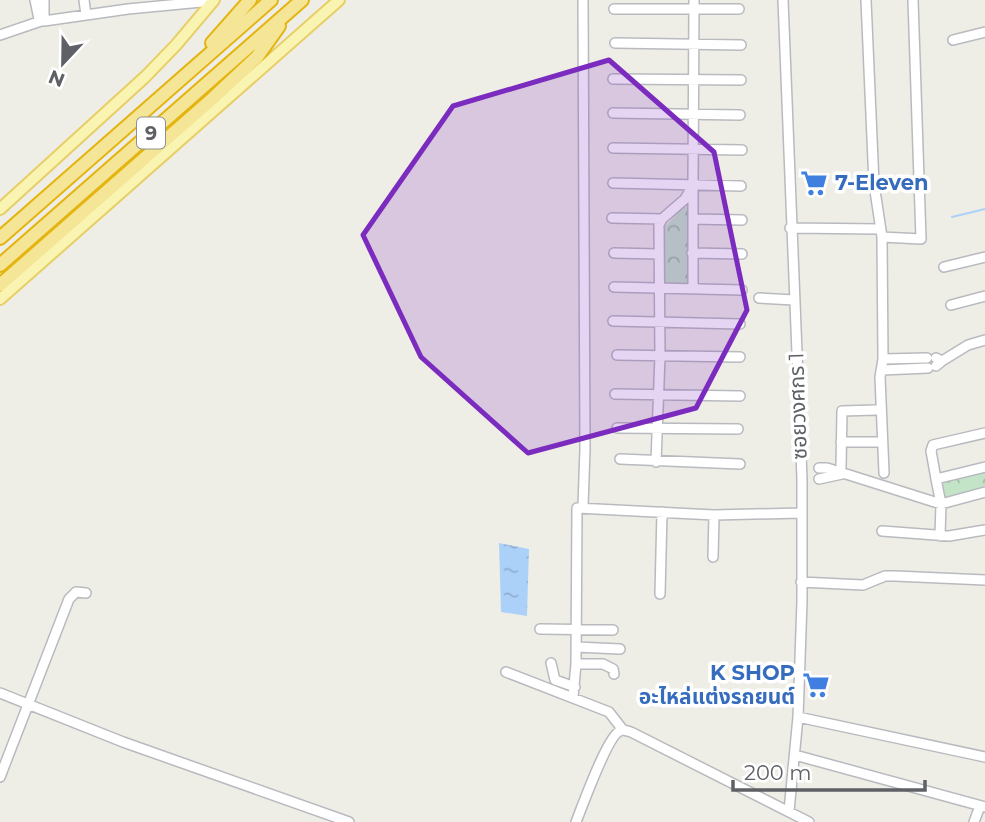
<svg xmlns="http://www.w3.org/2000/svg" width="985" height="822" font-family="Montserrat,'Noto Sans Thai',sans-serif">
<defs>
<pattern id="park-crowns" width="20" height="18" patternUnits="userSpaceOnUse" patternTransform="scale(1.75)"><rect width="20" height="18" fill="#c4e4c7"/><path d="M2 6a3 3 0 1 1 6 0M12 15a3 3 0 1 1 6 0" fill="none" stroke="#a2bca5"/></pattern>
<pattern id="water-ripples" width="26" height="14" patternUnits="userSpaceOnUse" patternTransform="scale(1.75)"><rect width="26" height="14" fill="#acd1f9"/><path d="M2 4q2-2 4 0t4 0M15 11q2-2 4 0t4 0" fill="none" stroke="#8fadcd"/></pattern>
</defs>
<rect width="100%" height="100%" fill="#efeee6"/>
<path fill="url(#park-crowns)" d="M684,206l5,2 1,77h-26l1,-58z
M985,471v15l-41,12 -6,-18z"/>
<path fill="url(#water-ripples)" d="M499,543l30,6 -2,67 -26,-4z"/>
<g fill="none" stroke-linecap="round" stroke-linejoin="round">
<path stroke="#acd1f9" stroke-width="2" d="M952,217l33,-8"/>
<defs>
<path id="minor" d="M35,0l4,19 5,2
M44,0v21l84,-12 84,-8
M84,0l2,15
M583,0l2,449 -2,57
M783,0l19,479v122l-4,116 -9,94
M866,0l8,184 8,53 1,122 -3,18 4,96
M614,9h125
M0,35l41,-14
M953,40l32,-8
M615,43l126,2
M613,79l128,1
M613,113l127,2
M613,148l129,2
M613,183l128,3
M693,187v102
M612,218l50,1
M693,219l49,1
M790,228l90,1
M882,237l39,2 -8,-239
M614,253l45,1
M692,253l50,1
M944,267l41,-10
M614,287l128,3
M759,298l35,2
M951,305l34,-9
M613,321l127,3
M617,355l123,2
M883,359l44,-1
M942,361l26,-16 17,-5
M936,366l6,-5 -6,-3
M882,370l46,-2
M615,394l125,2
M617,428l121,1
M841,442h36
M620,459l120,5
M656,462l4,-106 -1,-131 3,-6 23,-20 8,-14 1,-185
M819,468h8l114,36 44,-12
M838,472l3,-5 1,-56 34,-1
M819,479l23,-5
M936,479l-5,-28 2,-6 52,-12
M882,531l67,5 36,-6
M940,536l1,-32 -5,-25 49,-12
M713,557l1,-42
M801,582l62,3 22,-9h10l90,4
M660,594l2,-82
M540,629l73,1
M576,647l44,2
M551,663l4,17 20,7
M576,664h27l10,5 1,5
M506,672l103,40 14,18
M0,693l123,49 226,80
M573,697l3,-33 1,-156 137,7 87,-2
M798,717l187,40
M795,755l190,52
M0,777l69,-178 7,-7 10,1
M576,822c6,-15 32,-87 44,-91 3,-2 7,0 11,1l178,90
M974,822l6,-16"/>
<path id="major" d="M0,209l145,-132 31,-32 38,-45
M0,299l339,-299"/>
<path id="highway" d="M212,43l38,-43
M0,238l271,-238
M0,265l302,-265
M0,285l212,-186 45,-42 22,-31"/>
</defs>
<use href="#minor" stroke="#b8babf" stroke-width="12"/>
<use href="#major" stroke="#e7ce66" stroke-width="14"/>
<use href="#highway" stroke="#e4b411" stroke-width="16"/>
<use href="#minor" stroke="#fff" stroke-width="9"/>
<use href="#major" stroke="#f9f4b1" stroke-width="10"/>
<use href="#highway" stroke="#f5e596" stroke-width="12"/>
</g>
<path fill="#7b2cbf" fill-opacity="0.2" stroke="#7b2cbf" stroke-width="5" stroke-linejoin="round" d="M609,60l105,92 33,158 -51,98 -168,45 -107,-96 -58,-122 90,-129z"/>
<defs>
<symbol id="supermarket-bare" viewBox="-9 -9 18 18"><path d="M-6-5.5h2.5l.6 2H6L4.5 2H-2.5L-4.4-4H-6ZM-1.5 3.2a1.3 1.3 0 1 0 .1 0ZM3 3.2a1.3 1.3 0 1 0 .1 0Z" fill="#3f7fe0" stroke="#fff" stroke-width="2.5" paint-order="stroke"/></symbol>
</defs>
<g fill-rule="evenodd">
<use href="#supermarket-bare" x="795" y="164" width="38" height="38"/>
<use href="#supermarket-bare" x="797" y="666" width="38" height="38"/>
</g>
<g text-anchor="middle" stroke-width="7" stroke-linejoin="round" paint-order="stroke">
<rect fill="#fff" stroke="#8e9093" stroke-width="2" x="137" y="117.5" width="28" height="31" rx="5"/>
<g font-size="19" font-weight="bold" fill="#5e6065">
<text x="151" y="140">9</text>
</g>
<g font-size="21" font-weight="bold" fill="#366cbe" stroke="#fff" text-anchor="start">
<text x="835" y="190">7-Eleven</text>
<text x="795" y="680" text-anchor="end">K SHOP<tspan x="795" dy="24">อะไหล่แต่งรถยนต์</tspan></text>
</g>
<g font-size="21" fill="#5e6065" stroke="#fff">
<text transform="translate(798 406) rotate(-92)" y="7">ซอยวงศกร 1</text>
</g>
</g>
<g transform="translate(63 63) rotate(202)" stroke="#ffffff" stroke-width="5" paint-order="stroke">
<path d="M0-5L12 26L0 18L-12 26Z" fill="#5e6065"/>
<text y="-10" font-size="19" font-weight="bold" text-anchor="middle" fill="#5e6065">N</text>
</g>
<path d="M733 780v10h192v-10" fill="none" stroke="#5e6065" stroke-width="3.5"/>
<text x="744" y="780" font-size="21" fill="#5e6065" stroke="#ffffff" stroke-width="5" paint-order="stroke">200 m</text>
</svg>
